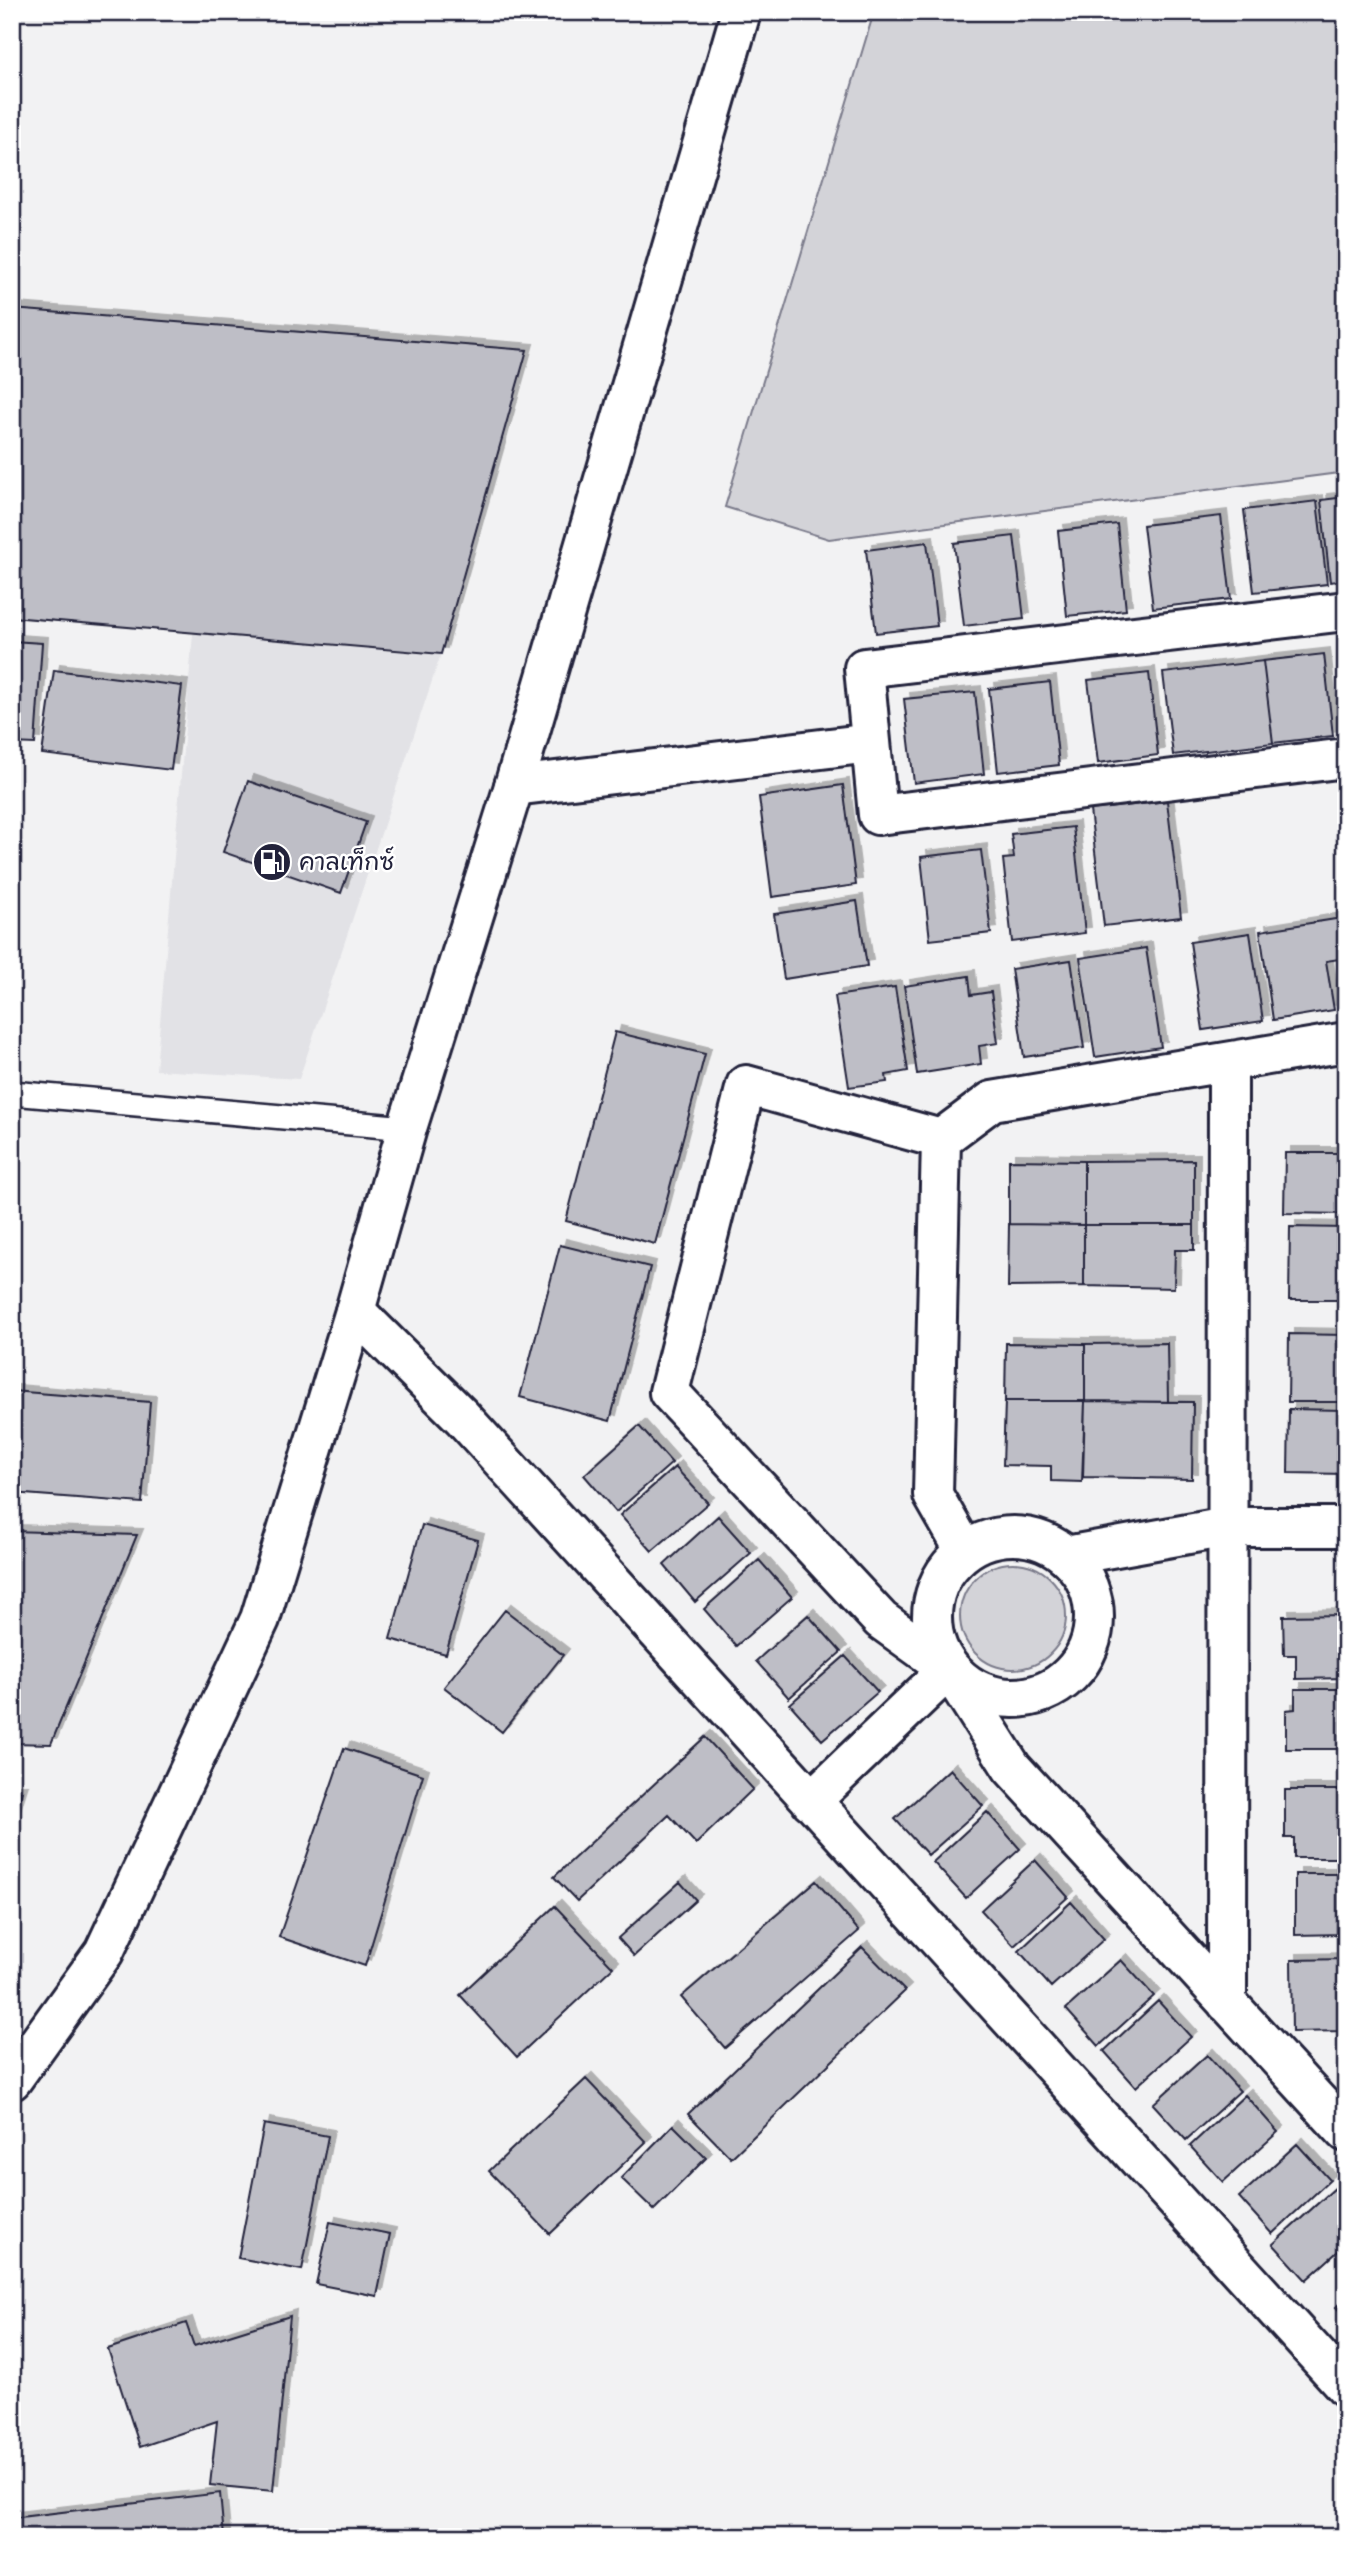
<svg xmlns="http://www.w3.org/2000/svg" width="1358" height="2549" font-family="Kalam,'Playpen Sans Thai',sans-serif">
<defs>
<filter id="shadow"><feDropShadow dx="6" dy="-6" stdDeviation="0" flood-color="#0004"/></filter>
</defs>
<rect width="100%" height="100%" fill="#f2f2f3"/>
<filter id="ink" filterUnits="userSpaceOnUse"><feTurbulence type="fractalNoise" baseFrequency=".0143" numOctaves="2"/><feDisplacementMap in="SourceGraphic" scale="14" xChannelSelector="R" yChannelSelector="G"/><feConvolveMatrix kernelMatrix="1 2 1 2 8 2 1 2 1" color-interpolation-filters="sRGB"/></filter>
<g filter="url(#ink)">
<path fill="#e2e2e6" d="M193,633l248,21 -142,425 -143,-9z"/>
<path fill="#d3d3d8" stroke="#7a7a8a" stroke-width="2" d="M874,12h472v460l-517,67 -104,-32z
M960 1616a53 53 0 1 1 106 0a53 53 0 1 1-106 0Z"/>
<path fill="#bebec6" stroke="#22223b" stroke-width="2" filter="url(#shadow)" d="M12,309l515,41 -86,304 -429,-37z
M1346,497v83l-16,2 -9,-82z
M1317,501l10,83 -73,8 -10,-82z
M1221,516l10,83 -78,9 -10,-83z
M1117,524l9,86 -59,6 -9,-85z
M1014,536l10,83 -60,7 -10,-83z
M927,542l10,84 -61,7 -10,-83z
M12,641l30,2 -7,101 -23,-1z
M1340,651h6v56z
M1324,654l9,82 -60,7 -10,-82z
M1263,661l10,82 -100,12 -10,-82z
M54,670l128,16 -11,84 -129,-16z
M1149,673l9,82 -60,8 -10,-83z
M1050,682l9,83 -61,7 -9,-83z
M975,692l9,82 -70,9 -10,-84z
M248,781l118,41 -25,71 -118,-41z
M843,785l13,100 -84,12 -13,-100z
M1167,801l14,116 -77,9 -14,-116z
M1073,827l12,106 -73,9 -9,-83 11,-1 -3,-24z
M981,850l10,83 -61,7 -9,-83z
M857,901l10,65 -83,13 -10,-65z
M1342,918l4,40 -20,3 8,49 -61,10 -13,-89z
M1250,933l13,88 -60,9 -13,-88z
M1146,948l15,99 -66,10 -15,-99z
M1071,960l13,88 -60,9 -13,-88z
M969,976l2,19 20,-3 7,51 -19,3 2,18 -64,10 -13,-88z
M895,987l13,84 -22,4 1,7 -38,5 -14,-91z
M615,1032l90,22 -50,190 -89,-23z
M1285,1153h61v61l-62,-1z
M1009,1160l75,1v64l-75,-1z
M1194,1160v65h-110v-64z
M1009,1224l75,1v61l-76,1z
M1084,1225h110v25h-19l-1,38 -90,-2z
M1290,1227l56,1v72h-57z
M560,1245l90,22 -40,154 -90,-24z
M1289,1334l57,1v67h-58z
M1006,1343l79,1v57h-80z
M1167,1343l1,59 -83,-1v-57z
M12,1391l138,11 -8,101 -130,-10z
M1005,1401h80l-3,81 -31,-1v-15l-48,-1z
M1085,1401l108,1 -1,77 -109,-2z
M1289,1409l57,1v64l-58,-1z
M639,1426l33,37 -56,49 -32,-37z
M675,1467l33,36 -56,48 -32,-36z
M718,1516l33,37 -56,49 -31,-37z
M422,1525l56,15 -32,114 -56,-15z
M12,1531l125,4 -86,209 -39,-1z
M759,1560l33,37 -56,49 -32,-37z
M505,1610l58,45 -61,77 -58,-45z
M808,1615l33,37 -52,46 -33,-37z
M1346,1615v63l-50,1v-24h-12l-1,-39z
M845,1656l33,36 -56,48 -32,-36z
M1295,1689h51v60h-60v-39l9,-1z
M705,1737l48,52 -57,55 -27,-29 -92,86 -23,-24z
M344,1748l79,27 -58,191 -86,-29z
M950,1769l33,37 -55,49 -33,-36z
M1285,1790h61v68h-52v-20h-9z
M12,1791h10l-10,32z
M987,1812l33,37 -54,49 -33,-36z
M1035,1860l33,37 -54,49 -33,-36z
M1295,1874h51v60l-51,1z
M816,1881l43,50 -134,117 -44,-51z
M680,1882l16,18 -62,56 -16,-18z
M1071,1902l33,37 -53,48 -32,-36z
M555,1906l58,61 -96,90 -57,-62z
M862,1947l43,44 -174,167 -43,-44z
M1346,1959v72l-54,1 -1,-72z
M1121,1960l33,36 -55,50 -33,-37z
M1158,2001l33,36 -55,50 -32,-36z
M1207,2055l33,36 -54,49 -33,-36z
M586,2079l60,63 -96,92 -61,-63z
M1245,2095l33,37 -55,50 -33,-36z
M264,2124l64,12 -26,134 -64,-12z
M673,2125l33,33 -52,52 -33,-32z
M1297,2144l33,36 -58,54 -33,-37z
M1335,2188l11,12v44l-40,36 -33,-36z
M330,2222l60,12 -13,62 -61,-12z
M1346,2299v19l-10,-11z
M290,2316l-17,175 -63,-6 7,-64 -77,26 -32,-98 78,-26 8,23z
M220,2493l4,44h-212v-19z"/>
<g fill="none" stroke-linecap="round" stroke-linejoin="round">
<defs>
<path id="service" d="M12,1093l395,35"/>
<path id="minor" d="M1346,611l-482,57 14,147 468,-57
M514,786l357,-43
M941,1139l-195,-54 -77,307 212,228 68,49 63,99 334,364
M355,1311l107,106 884,970
M932 1617a81 81 0 1 1 162 0a81 81 0 1 1-162 0Z
M965,1551l-32,-56 8,-356 51,-38 354,-59
M1066,1556l161,-29h119
M811,1801l138,-132
M1227,2003l1,-941"/>
<path id="primary" d="M12,2080l92,-128 156,-333 95,-308 52,-183 107,-342 227,-774"/>
</defs>
<use href="#service" stroke="#22223b" stroke-width="28"/>
<use href="#minor" stroke="#22223b" stroke-width="44"/>
<use href="#primary" stroke="#22223b" stroke-width="44"/>
<use href="#service" stroke="#fff" stroke-width="23"/>
<use href="#minor" stroke="#fff" stroke-width="38"/>
<use href="#primary" stroke="#fff" stroke-width="38"/>
</g>
</g>
<defs>
<symbol id="fuel-disc" viewBox="-11 -11 22 22"><circle r="9.5" fill="#22223b" stroke="#fff"/><path d="M-5.5-6h7V0h2V4h1.3V-2.5L3-4.5l.8-.8L6-3V5H2.5V1h-1V6h-7ZM-4.2-4.7v3.2H.2V-4.7Z" fill="#fff"/></symbol>
</defs>
<g fill-rule="evenodd">
<use href="#fuel-disc" x="250" y="840" width="44" height="44"/>
</g>
<g text-anchor="middle" stroke-width="5" stroke-linejoin="round" paint-order="stroke">
<g font-size="24" fill="#22223b" stroke="#fff" text-anchor="start">
<text x="299" y="870">คาลเท็กซ์</text>
</g>
</g>
<rect width="1358" height="2549" fill="none" stroke="#fff" stroke-width="42"/>
<rect x="21" y="21" width="1316" height="2507" fill="none" stroke="#22223b" stroke-width="2.5" filter="url(#ink)"/>
</svg>
